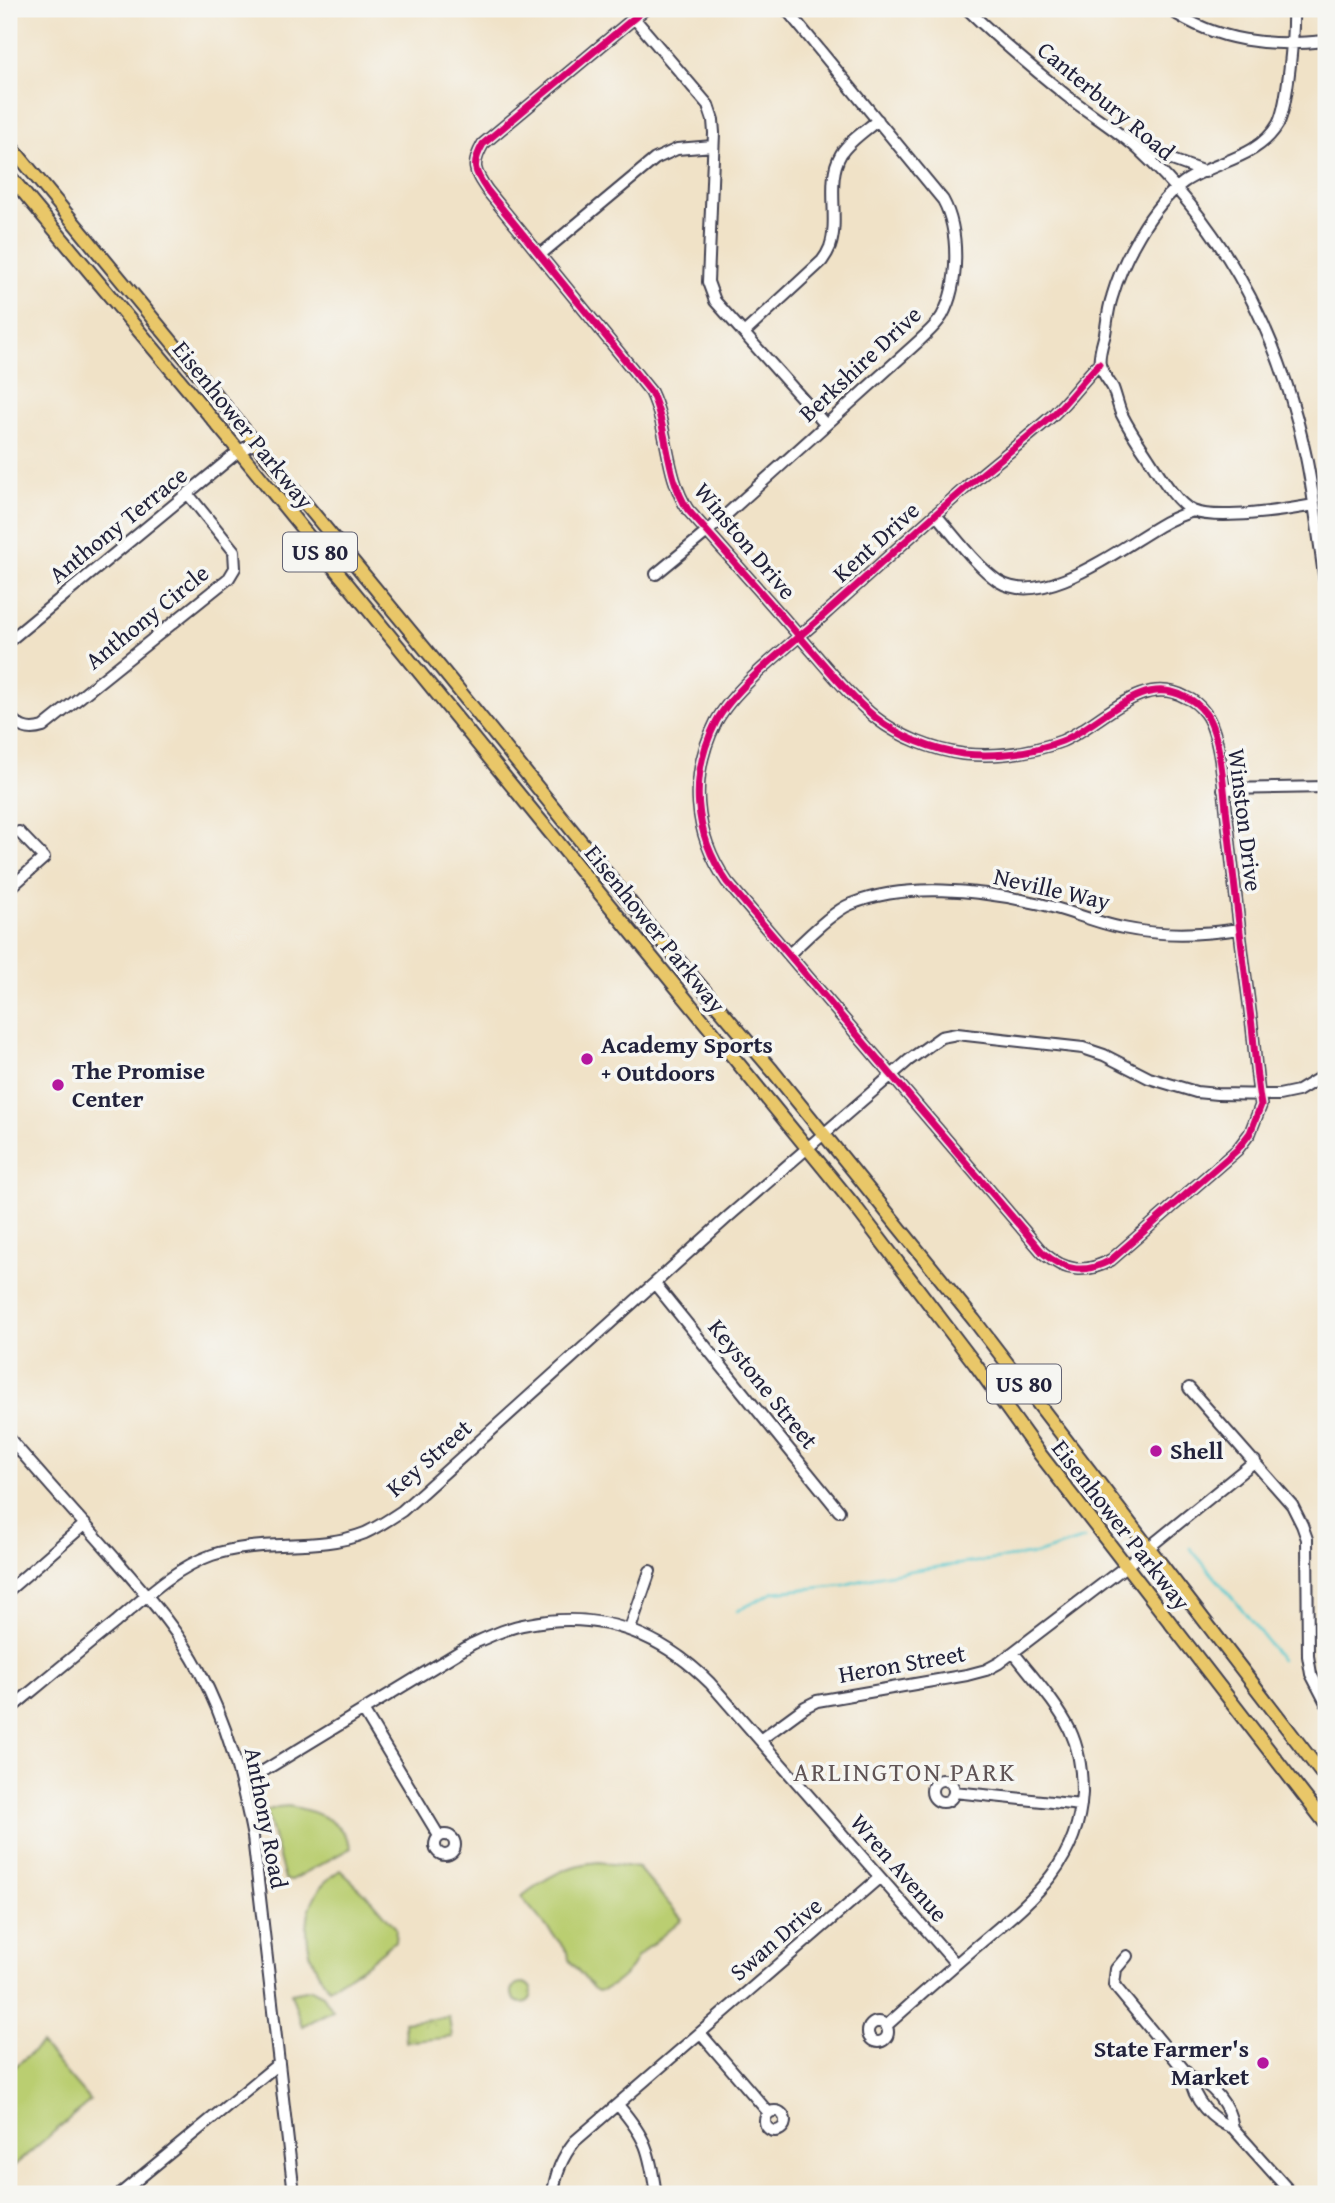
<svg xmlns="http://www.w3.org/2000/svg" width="1335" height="2203" font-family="'Gentium Book Plus',serif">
<defs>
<pattern id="park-crowns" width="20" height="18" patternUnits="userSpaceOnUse" patternTransform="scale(1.75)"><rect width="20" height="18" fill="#bace71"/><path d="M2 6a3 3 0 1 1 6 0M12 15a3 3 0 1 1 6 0" fill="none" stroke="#a0b163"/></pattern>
</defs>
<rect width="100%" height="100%" fill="#f6f6f2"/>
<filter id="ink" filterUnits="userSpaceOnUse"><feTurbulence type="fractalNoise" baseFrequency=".0143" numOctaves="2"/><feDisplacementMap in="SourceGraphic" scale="14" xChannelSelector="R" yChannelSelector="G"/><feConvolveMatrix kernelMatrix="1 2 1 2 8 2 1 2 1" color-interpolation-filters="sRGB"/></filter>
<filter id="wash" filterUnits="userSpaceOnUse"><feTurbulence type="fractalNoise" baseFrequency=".00686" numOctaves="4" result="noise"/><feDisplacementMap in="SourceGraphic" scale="28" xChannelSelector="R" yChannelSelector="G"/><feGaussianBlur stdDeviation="1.57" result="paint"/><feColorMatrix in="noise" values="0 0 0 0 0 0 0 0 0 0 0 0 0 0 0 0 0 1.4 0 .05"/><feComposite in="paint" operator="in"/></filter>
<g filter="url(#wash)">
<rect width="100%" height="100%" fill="#f0e2c7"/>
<path fill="url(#park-crowns)" stroke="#6e7856" stroke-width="2" d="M512 1993a10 10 0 1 1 20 0a10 10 0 1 1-20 0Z
M449,2017l3,20 -47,5 -1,-20z"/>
<path fill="#bace71" stroke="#6e7856" stroke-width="2" d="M288,1806c26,4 55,14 63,42l-61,33 -5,-2 -19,-68 12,-4z
M599,1862l39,6 44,51 -45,38c-4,13 -25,32 -39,34l-5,-3 -24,-28 -1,-8 -47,-55c24,-19 47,-33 78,-35z
M340,1870l33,31 23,27 -1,13 -28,23 -38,24c-30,-36 -32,-90 11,-118z
M311,1989l12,6 10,15 -31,16 -11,-33z
M41,2044l49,57 -81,69v-98z"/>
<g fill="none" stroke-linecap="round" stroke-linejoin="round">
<path stroke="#5bc9cf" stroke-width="2.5" d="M1190,1548l56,66 35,46
M737,1611l37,-19 70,-7 30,-8 41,-7 122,-16 47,-15"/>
</g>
</g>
<g filter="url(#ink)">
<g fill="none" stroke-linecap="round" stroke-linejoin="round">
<defs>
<path id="minor" d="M645,9l-162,135c-12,21 -9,27 4,46l164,202c18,38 14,83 37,118 37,42 75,84 112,127 23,26 49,59 76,81 24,19 57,32 87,36 34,3 68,-1 99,-13 39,-16 78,-68 123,-44 8,3 15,9 20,16 17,22 19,85 23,113 7,67 15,133 24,200 3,26 4,53 9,79l-11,28 -13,17 -126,110c-26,14 -45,12 -68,-7l-316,-371c-34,-49 -38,-107 -11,-160 19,-36 78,-80 109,-108 46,-41 92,-84 138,-124 30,-26 61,-49 90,-75 17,-16 30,-35 46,-51
M967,9c31,30 65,59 100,87 23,18 50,34 72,54 89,83 142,188 167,307 9,43 13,88 20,131
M1169,9c48,33 101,38 157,32
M1293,9c1,23 -5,96 -15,115 -20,35 -64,37 -94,58 -33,24 -61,77 -72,115 -4,12 -5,25 -7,37 -2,8 -7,22 -5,31 2,8 9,16 13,23 3,8 5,17 8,25 7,14 16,28 25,41 10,15 30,50 47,57 25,10 94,-1 121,-6
M634,18l74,87 5,15 1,13 -6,149 7,19 110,123
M1142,149l63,23
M541,254l114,-95 22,-10 36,-3
M744,333l78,-72c3,-4 6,-9 8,-14 10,-29 -5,-66 11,-93 8,-13 25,-24 37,-34
M936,515c18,20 40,51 62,66 47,30 129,-39 170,-60 8,-4 16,-7 25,-10
M656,574l51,-42 212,-191c8,-8 17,-15 23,-25 17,-31 18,-85 1,-116l-157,-191
M9,641l230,-190 16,-8
M9,716c10,11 18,16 34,11l186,-149 6,-10 -1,-17 -46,-57
M1223,789l103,-2
M9,889l35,-31 -25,-26
M789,954c16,-14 44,-43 62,-50 55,-22 128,-14 185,-1 29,6 57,19 87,25 39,8 77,7 116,1
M655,1284l184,227
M1189,1388l103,117 10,20 5,14 1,117 3,18 15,29
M9,1438c36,42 73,83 110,125 28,33 59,67 80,107 29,55 42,106 54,167l41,357
M9,1590l76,-66
M630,1629l20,-58
M9,1710c35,-29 71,-59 107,-88 29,-25 59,-54 96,-67 50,-17 105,-3 153,-22 13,-6 25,-14 37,-22l327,-295 180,-156 32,-23 16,-3 126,14 21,7 45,23 47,14 21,2 62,1 19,-4 28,-17
M363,1710l76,126
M760,1740l45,-33 12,-6 150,-26 19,-5 13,-7 127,-97 129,-105
M932 1791a11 11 0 1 1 22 0a11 11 0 1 1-22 0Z
M242,1780l23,-10 207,-126c18,-8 37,-17 56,-20 71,-14 132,9 182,59l246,281
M954,1792l127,13
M435 1845a10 10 0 1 1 20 0a10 10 0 1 1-20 0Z
M1127,1956l-11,13 -2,16 76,92c3,23 22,44 43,51l59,66
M868 2032a10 10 0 1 1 20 0a10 10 0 1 1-20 0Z
M886,2026c28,-25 56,-50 84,-74 53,-46 108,-82 112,-159 0,-21 -3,-44 -12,-63 -14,-28 -37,-52 -56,-77
M700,2033l68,79
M1190,2077c22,5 40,29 43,51
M618,2105c29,34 31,45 38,89
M765 2121a10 10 0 1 1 20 0a10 10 0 1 1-20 0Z
M120,2194l158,-130
M553,2194c2,-20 9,-37 22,-53l304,-263"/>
<path id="major" d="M9,144l440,534 202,250 121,142 202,250 352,459
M9,175l230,276 618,758 118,155 64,89 287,371"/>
</defs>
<use href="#minor" stroke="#413f50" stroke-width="14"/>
<use href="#major" stroke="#413f50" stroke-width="16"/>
<use href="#minor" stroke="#fff" stroke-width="10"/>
<use href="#major" stroke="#e9c769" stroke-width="12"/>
<defs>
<path id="cycleway" d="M645,9l-162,135c-12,21 -9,27 4,46l164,202c18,38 14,83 37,118 37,42 75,84 112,127 23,26 49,59 76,81 24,19 57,32 87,36 34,3 68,-1 99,-13 39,-16 78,-68 123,-44 8,3 15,9 20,16 17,22 19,85 23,113 7,67 15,133 24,200 3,26 4,53 9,79l-11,28 -13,17 -126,110c-26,14 -45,12 -68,-7l-316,-371c-34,-49 -38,-107 -11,-160 19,-36 78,-80 109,-108 46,-41 92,-84 138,-124 30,-26 61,-49 90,-75 17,-16 30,-35 46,-51"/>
</defs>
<use href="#cycleway" stroke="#f6f6f2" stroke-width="11"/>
<use href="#cycleway" stroke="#d6006c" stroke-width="7"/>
</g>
</g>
<g fill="#b5179e" stroke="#f6f6f2" stroke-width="2.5">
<circle cx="587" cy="1059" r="7"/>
<circle cx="58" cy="1085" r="7"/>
<circle cx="1156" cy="1451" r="7"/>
<circle cx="1263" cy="2063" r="7"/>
</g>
<g text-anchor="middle" stroke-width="7" stroke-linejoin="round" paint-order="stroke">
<g fill="#f6f6f2" stroke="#626272" stroke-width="2">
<rect x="283" y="532.5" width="74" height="39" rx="5"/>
<rect x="987" y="1364.5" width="74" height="39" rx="5"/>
</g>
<g font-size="23" font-weight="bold" fill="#22223b">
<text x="320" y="560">US 80</text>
<text x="1024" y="1392">US 80</text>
</g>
<g font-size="24" fill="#22223b" stroke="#f6f6f2">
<text transform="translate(1106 101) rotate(40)" y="8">Canterbury Road</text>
<text transform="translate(860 364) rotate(-43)" y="8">Berkshire Drive</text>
<text transform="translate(243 425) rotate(51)" y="8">Eisenhower Parkway</text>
<text transform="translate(118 525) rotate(-39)" y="8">Anthony Terrace</text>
<text transform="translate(745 541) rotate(50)" y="8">Winston Drive</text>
<text transform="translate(876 542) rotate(-42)" y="8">Kent Drive</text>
<text transform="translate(147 617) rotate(-39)" y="8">Anthony Circle</text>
<text transform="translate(1245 820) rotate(83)" y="8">Winston Drive</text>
<text transform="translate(1052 889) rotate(13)" y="8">Neville Way</text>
<text transform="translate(655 929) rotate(51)" y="8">Eisenhower Parkway</text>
<text transform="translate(763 1384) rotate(51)" y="8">Keystone Street</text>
<text transform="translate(429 1458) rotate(-41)" y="8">Key Street</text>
<text transform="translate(1121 1525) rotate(52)" y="8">Eisenhower Parkway</text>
<text transform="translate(902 1664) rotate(-10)" y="8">Heron Street</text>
<text transform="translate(266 1818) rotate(79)" y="8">Anthony Road</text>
<text transform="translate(899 1868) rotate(49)" y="8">Wren Avenue</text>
<text transform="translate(776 1939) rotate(-41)" y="8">Swan Drive</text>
</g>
<g font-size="24" font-weight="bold" fill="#22223b" stroke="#f6f6f2" text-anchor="start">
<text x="601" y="1053">Academy Sports<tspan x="601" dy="28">+ Outdoors</tspan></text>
<text x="72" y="1079">The Promise<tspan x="72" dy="28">Center</tspan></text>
<text x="1170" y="1459">Shell</text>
<text x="1249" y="2057" text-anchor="end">State Farmer's<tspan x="1249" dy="28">Market</tspan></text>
</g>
<g font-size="26" letter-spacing="2" fill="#605455" stroke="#f6f6f2">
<text x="905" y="1781">ARLINGTON PARK</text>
</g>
</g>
<rect width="1335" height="2203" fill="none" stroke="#f6f6f2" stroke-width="35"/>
</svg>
